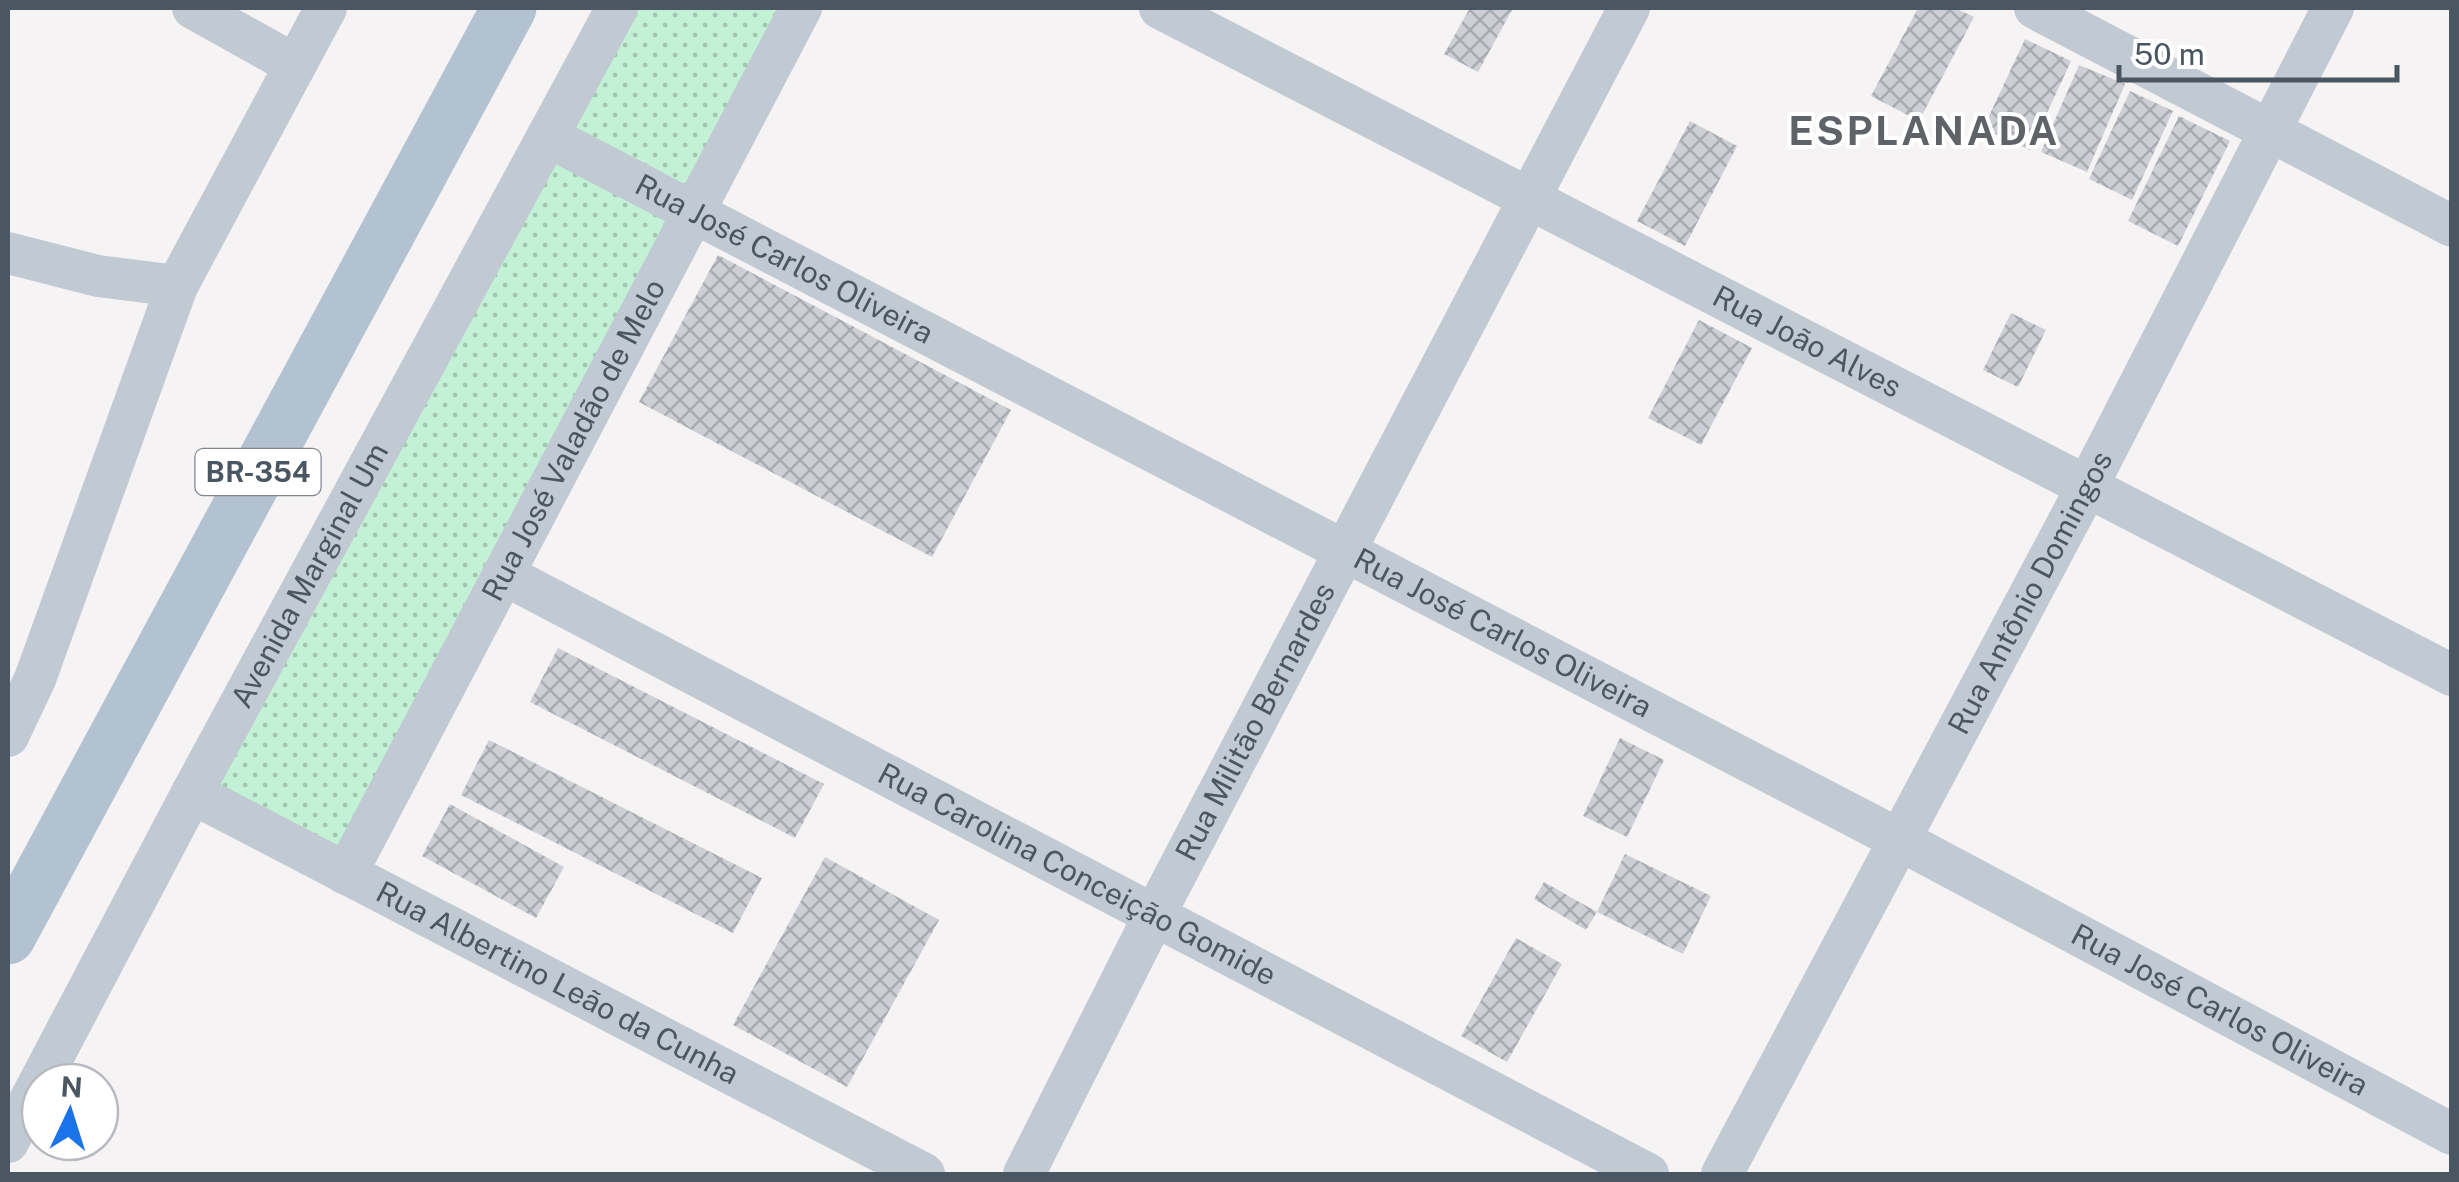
<svg xmlns="http://www.w3.org/2000/svg" width="2459" height="1182" font-family="'Public Sans',sans-serif">
<defs>
<pattern id="park-dots" width="8" height="8" patternUnits="userSpaceOnUse" patternTransform="scale(2.5)"><rect width="8" height="8" fill="#c3f1d5"/><path d="M2 2h.1M6 6h.1" fill="none" stroke="#a0c6b0" stroke-width="1.8" stroke-linecap="round"/></pattern>
<pattern id="building-cross-hatch" width="8" height="8" patternUnits="userSpaceOnUse" patternTransform="scale(2.5)"><rect width="8" height="8" fill="#cdcfd5"/><path d="M0 0l8 8M0 8l8-8" fill="none" stroke="#a8abb0"/></pattern>
</defs>
<rect width="100%" height="100%" fill="#f5f3f3"/>
<path fill="url(#park-dots)" d="M617,8h184l-455,866 -154,-81z"/>
<path fill="url(#building-cross-hatch)" d="M1470,8h37l5,2 -34,62 -34,-18z
M1918,8h37l19,9 -55,104 -48,-25z
M2025,39l46,22 -41,89 -47,-21z
M2079,65l46,19 -38,88 -46,-20z
M2130,91l43,20 -41,89 -43,-21z
M2179,116l51,25 -52,105 -50,-25z
M1690,121l47,25 -52,100 -48,-25z
M718,255l293,155 -79,147 -293,-155z
M2011,313l35,17 -28,57 -35,-17z
M1699,320l53,28 -51,97 -53,-27z
M558,648l266,136 -29,54 -265,-136z
M1620,738l44,22 -37,77 -44,-21z
M489,740l273,138 -29,55 -272,-138z
M450,804l114,63 -28,51 -114,-62z
M1625,854l86,42 -28,58 -86,-42z
M825,857l114,63 -92,167 -114,-62z
M1544,882l53,30 -11,18 -52,-31z
M1516,938l46,26 -55,98 -46,-26z"/>
<g fill="none" stroke-linecap="round" stroke-linejoin="round">
<g stroke="#c1cad2" stroke-width="42">
<path d="M193,8l102,57"/>
<path id="s1" d="M1160,8l1292,667"/>
<path d="M2035,8l417,218"/>
<path id="s2" d="M549,137l1351,703 552,294"/>
<path d="M8,253l90,23 79,10"/>
<path id="s3" d="M503,574l1145,600"/>
<path d="M8,736l27,-57 142,-393 149,-278"/>
<path id="s4" d="M192,793l732,381"/>
<path id="s5" d="M346,874l455,-866"/>
<path id="s6" d="M8,1142l184,-349 425,-785"/>
<path id="s7" d="M1024,1174l130,-258 475,-908"/>
<path id="s8" d="M1722,1174l366,-689 245,-477"/>
</g>
<path stroke="#b3c2d1" stroke-width="55" d="M8,937l501,-929"/>
</g>
<g text-anchor="middle" stroke-width="8" stroke-linejoin="round" paint-order="stroke">
<rect fill="#fff" stroke="#808990" stroke-width="2.5" x="195.5" y="449" width="125" height="46" rx="8"/>
<g font-size="28" font-weight="bold" fill="#4a5661">
<text x="258" y="482">BR-354</text>
</g>
<g font-size="30" fill="#4a5661" stroke="#fff">
<text dy="10" stroke="none"><textPath href="#s2" startOffset="265">Rua José Carlos Oliveira</textPath></text>
<text dy="10" stroke="none"><textPath href="#s1" startOffset="728">Rua João Alves</textPath></text>
<text dy="10" stroke="none"><textPath href="#s5" startOffset="490">Rua José Valadão de Melo</textPath></text>
<text dy="10" stroke="none"><textPath href="#s6" startOffset="642">Avenida Marginal Um</textPath></text>
<text dy="10" stroke="none"><textPath href="#s8" startOffset="658">Rua Antônio Domingos</textPath></text>
<text dy="10" stroke="none"><textPath href="#s2" startOffset="1075">Rua José Carlos Oliveira</textPath></text>
<text dy="10" stroke="none"><textPath href="#s7" startOffset="508">Rua Militão Bernardes</textPath></text>
<text dy="10" stroke="none"><textPath href="#s3" startOffset="648">Rua Carolina Conceição Gomide</textPath></text>
<text dy="10" stroke="none"><textPath href="#s4" startOffset="412">Rua Albertino Leão da Cunha</textPath></text>
<text dy="10" stroke="none"><textPath href="#s2" startOffset="1885">Rua José Carlos Oliveira</textPath></text>
</g>
<g font-size="40" font-weight="bold" letter-spacing="2.5" fill="#5f6368" stroke="#fff">
<text x="1924" y="145">ESPLANADA</text>
</g>
</g>
<rect width="2459" height="1182" fill="none" stroke="#4a5661" stroke-width="20"/>
<g transform="translate(70 1112) rotate(4)"><circle r="48" fill="#ffffff" stroke="#b7bbc0" stroke-width="2.5"/>
<path d="M0-8L18 38L0 25L-18 38Z" fill="#1a73e8"/>
<text y="-15" font-size="28" font-weight="bold" text-anchor="middle" fill="#4a5661">N</text>
</g>
<path d="M2119 65v15h278v-15" fill="none" stroke="#4a5661" stroke-width="5"/>
<text x="2134" y="65" font-size="30" fill="#4a5661" stroke="#ffffff" stroke-width="8" paint-order="stroke">50 m</text>
</svg>
